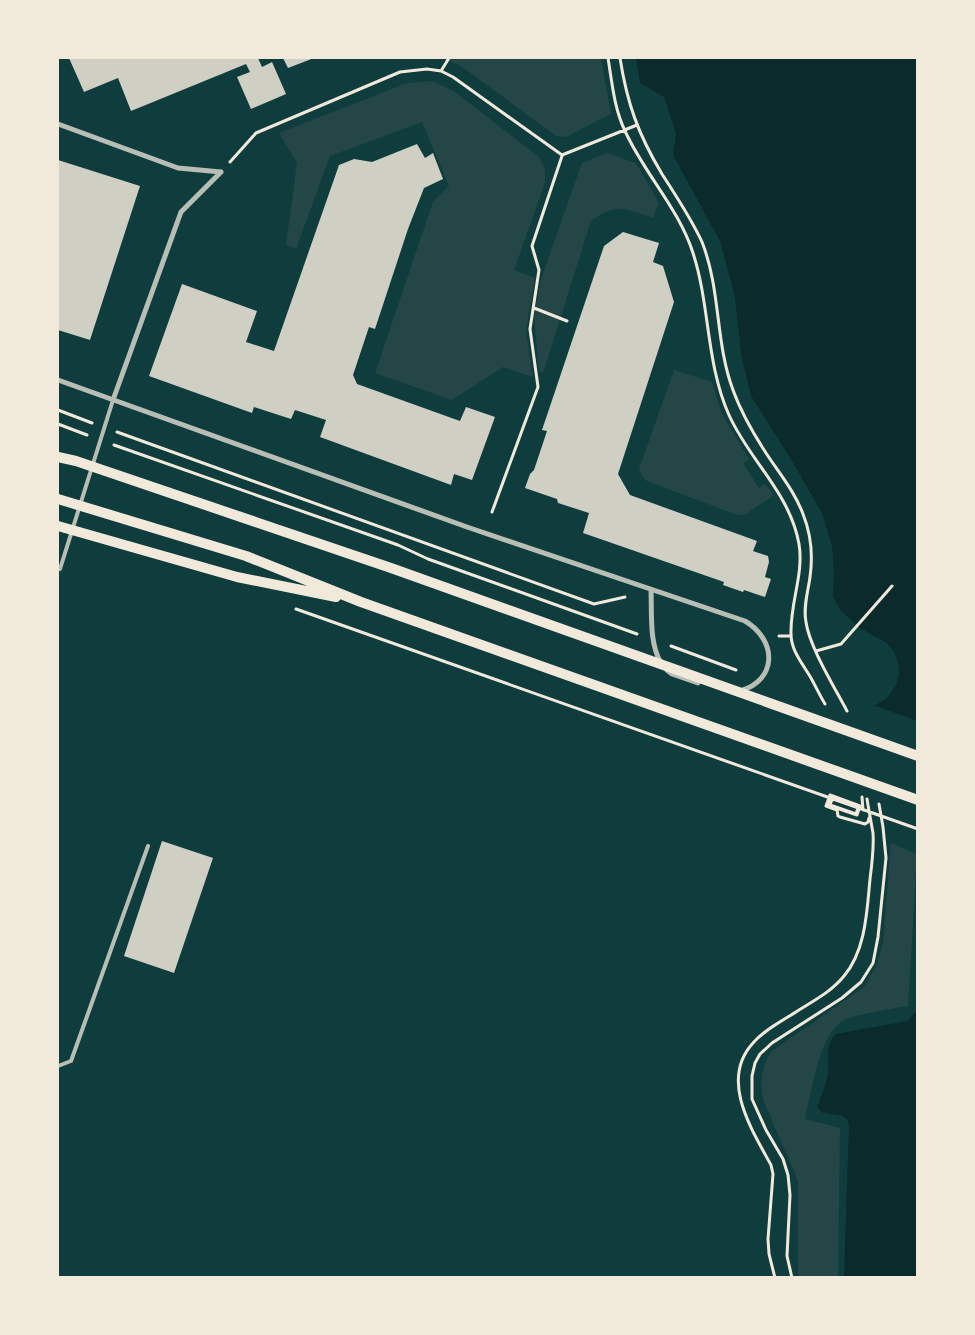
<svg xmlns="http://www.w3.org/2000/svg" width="975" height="1335" font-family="Overpass,sans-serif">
<rect width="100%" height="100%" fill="#0f3d3e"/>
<path fill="#244646" d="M441,58h160l10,56 -45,23 -10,-1 -95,-70z
M433,81l22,11 84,65 6,12v14l-31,87 21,8 -9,53 7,46 -30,-10 -51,33 -77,-27 58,-171 16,-16 -27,-64 -92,34 -34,93 -10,-4 11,-82 -18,-30 128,-50z
M607,153l29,10 23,40 -6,15c-26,-9 -38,-16 -62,3l-48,152 -4,-2 -5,-54 7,-38 41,-116z
M674,370l38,12 10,32 27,45 -6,4 16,25 6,-4 9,11 -28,19 -9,1 -90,-34 -5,-5 -3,-7z
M891,843l26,11 -9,152c-17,3 -45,7 -61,13 -28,10 -35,74 -42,100l35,9 -2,149h-40v-96l-34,-79c-5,-19 -3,-35 8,-51l92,-64 13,-23 6,-22z"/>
<path fill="#0a2a2b" d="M636,58h281v757l-54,-106 13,-4 12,-8 8,-12 3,-11 -1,-12 -4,-10 -7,-9 -27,-15 -20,-18 -7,-14 1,-25 -2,-24 -10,-34 -33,-57 -38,-60 -10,-42 -6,-57 -15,-56 -47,-86 3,-21 -12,-37 -24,-14z
M917,1010v267h-73l5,-153 -3,-6 -6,-3 -17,-2 -6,-6c4,-11 10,-24 11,-35 2,-16 -5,-23 8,-38l71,-13z"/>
<path fill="#0f3d3e" d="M870,704l48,17 -1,97 -2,-2 -55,-106 2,-4z"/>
<path fill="#cfcfc3" d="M69,58h189l4,9 10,-5 14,32 -35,15 -14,-32 13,-5 -4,-8 -115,47 -13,-33 -34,14z
M283,58h31l-26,10z
M417,144l8,14 8,-5 10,26 -19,9 -16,41 -33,100 -6,-2 -16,48 4,9 103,37 6,-14 29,10 -23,63 -18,-6 -3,11 -131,-48 6,-17 -31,-10 -4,9 -37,-12 -2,6 -103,-37 33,-92 75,27 -11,31 28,9 65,-186 15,-6 18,3z
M58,160l82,26 -50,154 -32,-10z
M623,232l36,11 -6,19 10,4 11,36 -56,172 12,21 127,46 -4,10 15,5 1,6 -4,15 6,2 -6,18 -21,-7 -1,2 -20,-7 1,-3 -141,-49 6,-20 -31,-10 -1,-4 -32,-11 5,-14 4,-4 13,-39 -5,-1 62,-184z
M162,841l51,17 -39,115 -50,-17z"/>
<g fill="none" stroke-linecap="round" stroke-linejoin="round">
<path stroke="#f1e9da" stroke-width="3" d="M608,58c4,24 6,50 17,73 19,42 54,78 68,122 17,52 13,111 36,162 20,45 61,78 70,129 5,30 -9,59 -8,90 0,17 12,30 20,44 5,9 9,18 14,26
M620,58c7,45 18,76 42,116 14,22 29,44 40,68 19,48 13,100 31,148 8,22 20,43 33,63 13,20 29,39 37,61 8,20 10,42 7,63 -2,15 -7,30 -4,45 3,24 29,66 41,89
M441,71l8,-13
M230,162l26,-29 144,-61 27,-3 14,2 12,6 109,78 75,-30
M534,308l33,13
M58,410l34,13
M58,424l29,11
M117,432l477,172 31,-7
M114,445l284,100 30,14 209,75
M492,512l46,-125 -8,-58 9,-59 -7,-24 30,-90
M296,609l622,220
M779,636h12
M671,646l65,24
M816,651l25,-7 51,-58
M862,797l1,13
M831,798l-3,7 29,10 3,-9 -30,-11 -4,11 11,4 1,6 2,1 25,7 3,-2 1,-4
M833,800l-1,-1 -2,6 26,9 2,-6
M775,1278l-6,-24 -1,-15 5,-65 -2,-9c-19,-35 -52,-85 -18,-122 12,-14 31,-23 46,-33 16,-10 33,-19 45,-34 22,-26 23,-66 26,-97 2,-15 4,-31 3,-46 -2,-11 -4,-22 -6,-34
M792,1278l-5,-22 3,-61 -2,-20 -5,-16 -17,-29 -14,-31v-23l3,-13 5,-9 12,-11 70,-45 19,-16 12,-19 5,-26 8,-79 -3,-31 -4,-23"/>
<path stroke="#b8beb3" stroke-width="4" d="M60,569l53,-169
M58,1066l13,-5 77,-215"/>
<path stroke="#b8beb3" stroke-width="5" d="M58,124l120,44 43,4
M58,380l409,147 278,94c32,19 33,59 -5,70
M113,400l68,-188 40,-40
M651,590c1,24 -2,53 10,73
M667,670l5,4 26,9"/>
<path stroke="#f1e9da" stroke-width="10" d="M58,457l18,4 315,107 527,188
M58,499l188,57 115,46 557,198
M58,526l179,51 99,20"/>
</g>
<rect width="975" height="1335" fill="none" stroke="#f1e9da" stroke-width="118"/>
</svg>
